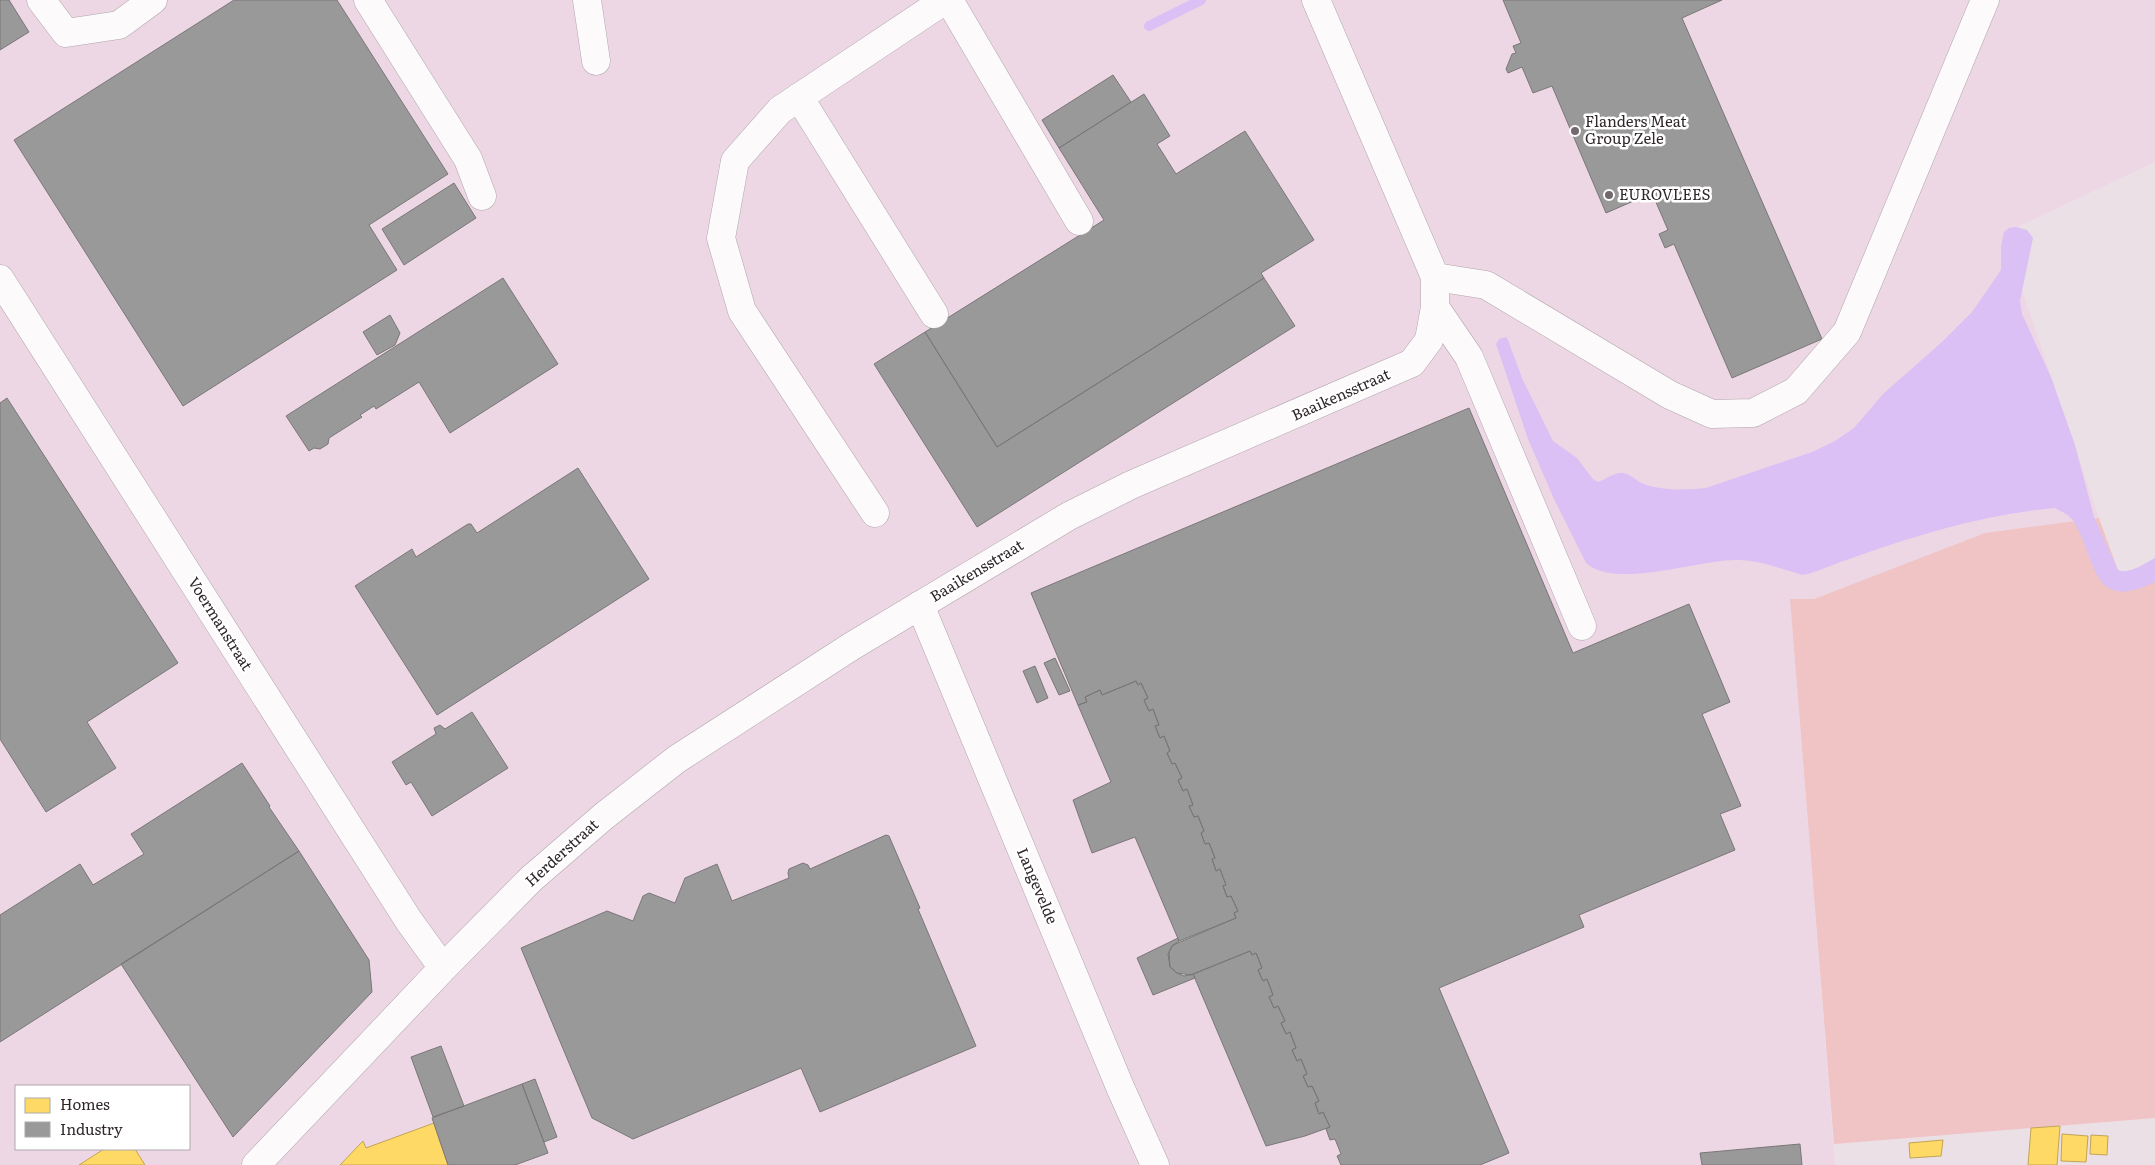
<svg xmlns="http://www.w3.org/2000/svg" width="2155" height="1165" font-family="Literata,serif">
<rect width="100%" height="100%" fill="#ece0e7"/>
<path fill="#eed7e4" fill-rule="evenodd" d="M0,0h2155v162l-152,72 96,284 -114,15 -171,66h-24l45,566h-1835zM16,1086h173v63h-173z"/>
<path fill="#f0c3c5" d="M2099,518l21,58 35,-2v544l-321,26 -44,-545h24l171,-66z"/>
<path fill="#dac0f4" d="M2016,227l11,3 6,8 -13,63 2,13 29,63 24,68 19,72 24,53c11,5 27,-7 37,-12v24c-65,31 -57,-20 -81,-60 -4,-7 -12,-10 -19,-14 -68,6 -135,26 -200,49 -16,5 -31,12 -47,17l-6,1c-21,-6 -43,-15 -64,-15 -38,-1 -123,30 -152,3l-32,-64 -26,-60 -32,-95 3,-5 7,-2 2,3 14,38 31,63 24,17 16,21 5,3c8,-3 16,-10 25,-9 8,1 13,8 21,11 19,7 42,6 62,4l106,-36 23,-11 19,-13 29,-34 60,-53 29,-29 29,-42v-24l3,-14 5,-4z"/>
<path fill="#ffd966" stroke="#c1a455" d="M434,1123l14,42h-108l23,-24 3,7z
M2060,1126l-3,39h-29l3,-37z
M2062,1134l26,2 -2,26 -25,-1z
M2091,1135l17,1 -1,19 -17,-1z
M1943,1140l-2,16 -31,2 -1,-15z
M104,1149h31l10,16h-66z"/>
<path fill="#999" stroke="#7a7778" d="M0,0h9l20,32 -29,18z
M234,0h103l111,174 -79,51 28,45 -214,136 -169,-266z
M1503,0h219l-40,18 140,321 -90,39 -58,-134 -9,4 -6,-14 9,-4 -16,-37 -46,20 -54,-127 -19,7 -11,-26 -14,6 -2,-4 6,-15 4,-1 -3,-7 8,-3z
M1113,75l18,27 -72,46 -17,-28z
M1144,94l26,42 -13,8 19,30 69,-43 69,109 -53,33 3,5 -267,169 -72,-115 179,-112 -45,-72z
M454,183l22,35 -72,47 -22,-36z
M503,278l55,86 -108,69 -31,-51 -43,27 -2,-3 -14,9 2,2 -33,21 -1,6 -8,5 -6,-1 -5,3 -23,-35z
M1264,278l31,48 -318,201 -103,-163 51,-32 72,115z
M390,315l10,18 -5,12 -18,10 -14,-23z
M7,398l171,265 -91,59 29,46 -70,44 -46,-73v-336z
M1469,408l104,245 116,-49 41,98 -28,12 39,92 -21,8 15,36 -156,65 5,12 -145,61 70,165 -29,12h-139l-4,-9 4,-2 -6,-15 -5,1 -4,-11 4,-2 -7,-15 -4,2 -4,-11 4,-2 -7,-15 -4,1 -5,-11 4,-2 -6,-15 -4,2 -5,-11 4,-2 -6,-16 -4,2 -5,-11 4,-2 -7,-15 -4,2 -5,-11 4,-2 -6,-16 -4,2 -5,-11 4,-2 -6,-15 -4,2 -2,-4 -59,24 -14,-2 -7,-6 -2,-13 5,-9 63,-27 -2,-5 4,-2 -7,-15 -4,1 -4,-11 3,-1 -6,-16 -4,2 -4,-12 3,-1 -6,-15 -4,1 -4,-11 3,-2 -6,-15 -4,1 -5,-11 4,-1 -6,-16 -4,2 -5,-11 4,-2 -7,-15 -3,1 -5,-11 3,-2 -6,-15 -4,2 -5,-12 4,-1 -6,-16 -4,2 -5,-11 4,-2 -7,-15 -3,2 -2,-4 -34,14 -2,-5 -15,7 2,5 -9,3 -47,-112z
M578,468l71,111 -212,136 -82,-129 57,-37 4,8 52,-33h3l6,9z
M1055,658l15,33 -11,4 -15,-32z
M1035,666l13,32 -11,5 -14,-32z
M1136,681l2,4 3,-2 7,15 -4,2 5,11 4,-2 6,16 -4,1 5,12 4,-2 6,15 -3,2 5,11 3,-1 7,15 -4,2 5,11 4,-2 6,16 -4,1 5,11 4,-1 6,15 -3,2 4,11 4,-1 6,15 -3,1 4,12 4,-2 6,16 -3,1 4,11 4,-1 7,15 -4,2 2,5 -57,23 -44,-104 -43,16 -19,-53 38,-18 -33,-77 9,-3 -2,-5 15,-7 2,5z
M472,712l36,56 -76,48 -21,-34 -5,3 -14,-23 44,-28 -2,-6 6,-3 5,4z
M242,763l28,43 -1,1 30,44 -299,191v-127l80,-51 13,21 51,-31 -13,-20z
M886,835l3,1 31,72 -2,1 58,137 -156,66 -19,-44 -168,71 -41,-21 -71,-170 86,-37 26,10 10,-25 6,-3 26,10 10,-25 32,-14 15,37 57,-23 -1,-5 1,-4 14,-6 5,2 2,4z
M299,851l70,109 3,32 -139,145 -112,-173z
M1178,938l1,3 -8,6 -2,5 1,15 7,6 7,3 9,-2 2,4 -42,17 -16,-37z
M1250,951l2,4 4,-2 6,15 -4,2 5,11 4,-2 6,16 -4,2 5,11 4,-2 7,15 -4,2 5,11 4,-2 6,16 -4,2 5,11 4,-2 6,15 -4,2 5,11 4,-1 7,15 -4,2 4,11 4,-2 7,15 -25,9 -39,10 -73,-172z
M441,1046l23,60 -31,11 -22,-60z
M535,1079l22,58 -13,5 -22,-58z
M522,1084l26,69 -33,12h-67l-16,-47z
M1800,1144l2,21h-100l-2,-12z"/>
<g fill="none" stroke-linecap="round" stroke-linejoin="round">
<path stroke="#dac0f4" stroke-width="10" d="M1149,26l52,-26"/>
<defs>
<path id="minor" d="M41,0l25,33 53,-8 34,-25
M368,0l100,159 14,37
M587,0l9,61
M949,0l130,221
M799,97l135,217
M1435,277l51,8 184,110 42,19 41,-1 43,-22 51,-59 138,-332
M0,279l409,642 34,47
M1435,307l34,50 113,269
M875,513l-133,-202 -21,-73 14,-77 45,-51 165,-110
M920,605l200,482 35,78
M256,1165l187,-197 88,-89 73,-63 73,-57 175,-113 217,-130 62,-31 281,-122 17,-23 6,-33v-30l-119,-277"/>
</defs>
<use href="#minor" stroke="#afa6ab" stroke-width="29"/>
<use href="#minor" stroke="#fcfafb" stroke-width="28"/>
</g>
<g fill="#72686d" stroke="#fff" stroke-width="2">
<circle cx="1575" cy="131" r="5"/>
<circle cx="1609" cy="195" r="5"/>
</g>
<g text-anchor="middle" stroke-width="5" stroke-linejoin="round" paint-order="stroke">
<g font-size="15" fill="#30272c" stroke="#fff" text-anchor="start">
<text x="1585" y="127">Flanders Meat<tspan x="1585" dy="17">Group Zele</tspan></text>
<text x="1619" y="200">EUROVLEES</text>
</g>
<g font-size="15" fill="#30272c" stroke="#fff">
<text transform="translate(1341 395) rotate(-24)" y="5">Baaikensstraat</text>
<text transform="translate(977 571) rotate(-31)" y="5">Baaikensstraat</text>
<text transform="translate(220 624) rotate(58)" y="5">Voermanstraat</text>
<text transform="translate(562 853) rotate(-42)" y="5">Herderstraat</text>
<text transform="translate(1037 886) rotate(67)" y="5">Langevelde</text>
</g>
</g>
<rect x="15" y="1085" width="175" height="65" fill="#ffffff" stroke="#aca9ab"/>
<rect x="25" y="1098" width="25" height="15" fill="#ffd966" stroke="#aca9ab"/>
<text x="60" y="1110" font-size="15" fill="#30272c">Homes</text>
<rect x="25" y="1122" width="25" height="15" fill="#999999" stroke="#aca9ab"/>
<text x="60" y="1135" font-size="15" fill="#30272c">Industry</text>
</svg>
